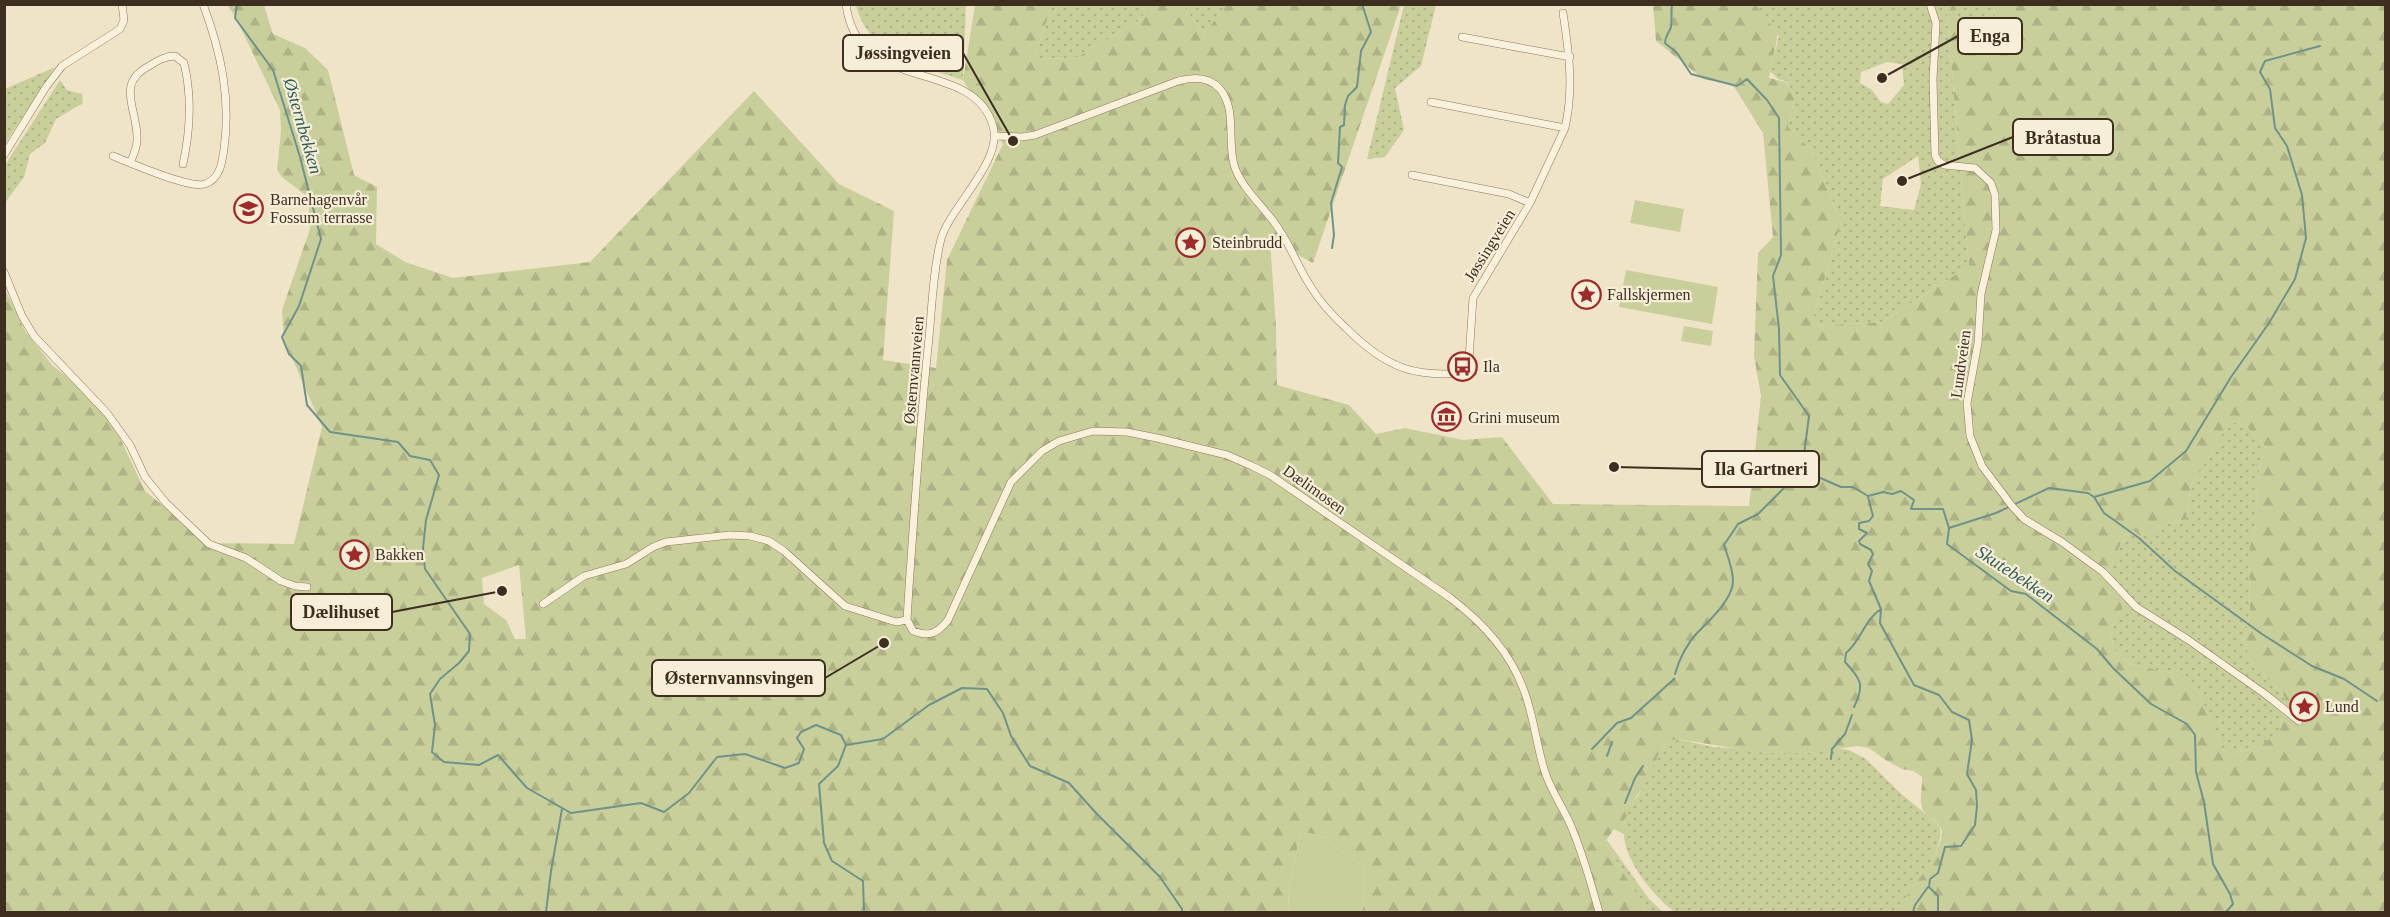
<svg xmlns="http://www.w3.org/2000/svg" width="2390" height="917" font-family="Georgia,serif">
<defs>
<pattern id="grass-dots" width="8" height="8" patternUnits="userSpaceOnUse" patternTransform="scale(1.5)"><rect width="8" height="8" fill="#c9cf9b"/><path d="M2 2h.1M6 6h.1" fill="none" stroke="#aeb285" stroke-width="1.8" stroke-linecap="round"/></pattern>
<pattern id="forest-firs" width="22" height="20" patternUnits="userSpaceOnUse" patternTransform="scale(1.5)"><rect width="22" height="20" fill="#c9cf9b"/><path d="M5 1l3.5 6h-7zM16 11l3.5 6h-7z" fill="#aeb285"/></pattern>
</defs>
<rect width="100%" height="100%" fill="#f0e4c8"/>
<path fill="url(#grass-dots)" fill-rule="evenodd" d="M856,5h110l-3,75c-42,-14 -95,-25 -107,-75z
M1052,5h93l-2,13 -69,41 -40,-1z
M1182,5h45l-23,28z
M1404,5h32l-15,61 -26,22 9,42 -19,27 -18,2z
M1756,5h190l23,261 -87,56 -71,4 30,-104 -29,-71 -24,-24 7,-31 -9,-15 -8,-2 -8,-8 9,-35zM1887,62l15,2 2,21 -16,19 -7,-2 -9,-12 -12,-7 1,-11zM1918,156l3,28 -7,26 -34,-4 3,-27z
M1955,5h37l9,31 -38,7z
M55,67l-50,77v-55z
M60,80l7,10 15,4 1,9 -27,16 -11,24 -15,11 -6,23 -19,26v-38z
M2230,421l15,4 22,23 -7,13 -5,64 -6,26 1,64 -6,25 6,19 35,38 -5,33 -17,15 -31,9 -9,-4 -24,-57 -23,-19 -46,-10 -16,-14 -4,-21 14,-25 -15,-34 16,-36 9,-3 8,6 26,-13 18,-5 5,-34z
M1677,739l37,8 95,6 28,-5 12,2 17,9 33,33 40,33c10,23 -31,69 -45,87h-220c-31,-26 -73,-78 -36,-116l24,-49 5,-5z
M1607,840l42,59 14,13h-16l-42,-70z"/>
<path fill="url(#forest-firs)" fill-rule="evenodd" d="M227,5h37l9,29 32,14 23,22 26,105 23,12 -1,57 29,18 48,16 137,-16 164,-171 85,93 55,27 -11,149 53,8 11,-108 56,-116 -40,-64 12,-75h77l-18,53 40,1 69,-41 2,-13h37l22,28 23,-28h174l-88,258 -43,-23 6,86 1,59 72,20 27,29 29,-6 58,12 39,-3 51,67 196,2 12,-110 -7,-40 4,-103 15,-16 -10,-104 -30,-48 -30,-6 -47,-38 -3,-36h103l22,29 -9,44 17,4 9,14 -7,31 24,24 29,71 -30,104 71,-4 87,-56 -23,-261h9l8,38 38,-7 -9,-31h393v907h-491c12,-15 48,-60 48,-79 0,-10 -11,-13 -17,-20 -8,-9 -2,-24 -3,-36l-8,-6 -12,-2 -18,-10 -15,-11 -12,-2 -48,7h-45l-87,-14 -10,3 -5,5 -15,33 -14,22 -9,19v13l-10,-5 -9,13 42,70h-286l2,-4 2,-41 -26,-17 -12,-12 -26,-7 -13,60 1,21h-1284l-1,-625 21,44 28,35 33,25 25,28 34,72 64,52 85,1 28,-117 -38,-88 -2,-29 28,-81 -2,-32 -25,-19 -6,-8 4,-39 -1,-21 -45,-94zM2230,422l15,3 22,23 -7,13 -5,64 -6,26 1,64 -6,25 6,19 35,38 -5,33 -18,15 -30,9 -9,-4 -24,-57 -23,-19 -46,-10 -16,-14 -4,-21 14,-25 -15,-34 16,-36 9,-3 8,6 26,-13 18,-5 5,-34zM519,565l7,74h-11l-9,-19 -22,-16 -2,-26z"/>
<path fill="#c9cf9b" d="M1635,200l49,9 -4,23 -50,-9z
M1626,270l92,17 -6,37 -93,-17z
M1684,326l29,5 -2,15 -30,-5z
M1301,831l26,7 12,12 26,17 -2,41 -2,4h-72l-1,-21z"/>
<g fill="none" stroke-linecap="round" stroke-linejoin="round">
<path stroke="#6f938a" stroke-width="2" d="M237,4l-2,14 38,52 27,87 21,82 -22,67 -17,31 7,17 12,12 6,39 23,27 68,10 12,14 20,4 9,15 -13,45 -3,28 2,21 45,65 -1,17 -10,12 -19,16 -10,15 5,31 -3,27 12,10 35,3 19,-10 29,33 44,25 70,-10 23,9 25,-19 28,-36 28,-3 40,14 14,-5 5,-14 -7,-11 4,-6 15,-7 25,10 5,10 -8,21 -19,18 5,59 8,18 31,20 1,31
M1672,4c-1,8 0,16 -1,23 -2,7 -6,8 -6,16l12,10 14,21 46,12 10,-7 20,21 12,18 2,137 -8,21 6,53 1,46 29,41 -7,54 39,17h12l15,9 15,-4 9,2 9,-3 13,9 -3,9h32l6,19 -2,16 64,47 15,3 71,55 16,19 38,36 36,20 8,11 1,37 8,30 9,62 17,30 3,10 -7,8
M1332,248l2,-13 -3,-32 11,-36 -4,-4 2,-36 4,-2 1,-20 3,-9 9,-9 4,-36 10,-19 -9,-28
M1868,497l5,19 -4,5 -10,2v6l8,4 -8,8 1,3 11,6 2,4 -5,10 4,7 -3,10 12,28 -1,14 34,62 25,10 13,17 17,8 3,20 -5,34 9,16 1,16 -2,19 -14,21 -16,1 -7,26 -8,6 -1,8 9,9v16
M2094,497l56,-16 36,-30 45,-74 38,-54 26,-44 11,-41 -4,-43 -15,-49 -12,-18 -5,-39 -10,-17 5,-11 55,-15
M1949,528l47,-15 53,-25 39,5 6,4 10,16 35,25 36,33 87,63 50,32 32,13 33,22
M1675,674c4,-14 12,-30 22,-41 12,-12 36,-34 36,-52 0,-12 -5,-24 -9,-36l14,-21 20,-10 44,-44
M1854,707c11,-22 7,-28 -9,-45l1,-9c15,-12 18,-33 35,-44
M846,745l37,-6 46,-34 33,-17 25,1 16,24 8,23 19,30 39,17 27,30 64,64 22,32v3
M1592,749l25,-26 14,-5 43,-39
M1607,756l5,-14
M1831,759l1,-10 13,-15 7,-19
M1625,803l10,-25 8,-12
M546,912l5,-41 11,-62
M1913,912l2,-7 13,-18"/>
<defs>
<path id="minor" d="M846,4c11,93 127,52 147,122 10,36 -42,79 -52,113 -8,32 -9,67 -12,99 -9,83 -14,166 -20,249l-2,33 6,11c16,6 24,3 35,-11l63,-138 31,-31 17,-10 34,-10 34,1 30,6 70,17 25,11 18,9 179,122c32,24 60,53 74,91 11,27 13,57 22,84 6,19 18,35 26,54 12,28 20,57 28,86
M1930,4l6,19 -3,56 2,76 3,6 6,4 31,3 16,15 4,12 1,35 -15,64 -3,49 -11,60 3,33 12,30 30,40 12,13 38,23 41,30 33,35 51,32 78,55 34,27
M1462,37l108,20
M1431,102l134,26
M994,136l28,1 13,-2 143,-54c15,-4 31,-5 42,8 18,22 6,55 15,79 9,24 32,41 45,63 12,18 19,38 31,56 9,15 22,29 35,41 41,41 70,51 127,44l-4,-13 4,-61 57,-95 35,-75c9,-39 4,-76 -2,-115
M4,155l42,-68 16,-21 58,-37 4,-9 -2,-16
M113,156c17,7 77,33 92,28 15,-5 17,-21 19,-35 7,-51 -3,-97 -21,-145
M130,163c3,-7 7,-15 7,-22 2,-30 -23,-57 12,-75 8,-5 16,-10 26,-10l9,7c8,33 6,69 -1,101
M1412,175l97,19 21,9
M4,272l18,44 12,20 73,77 23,32 15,32 21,26 43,41 37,14 35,23 14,5 12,1
M543,604l41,-28 42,-12 27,-17 13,-5 64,-7 20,1 19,5 15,10 61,55 51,16 11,-2"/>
</defs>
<use href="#minor" stroke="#8d765c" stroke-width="8"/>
<use href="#minor" stroke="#faf1dc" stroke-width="7"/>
</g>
<defs>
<symbol id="school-ring" viewBox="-11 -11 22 22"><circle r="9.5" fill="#f7eed8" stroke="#9e2a2b" stroke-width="1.5"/><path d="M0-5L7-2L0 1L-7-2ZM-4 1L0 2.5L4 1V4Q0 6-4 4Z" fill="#9e2a2b"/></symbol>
<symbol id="sight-ring" viewBox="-11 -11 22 22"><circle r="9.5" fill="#f7eed8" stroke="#9e2a2b" stroke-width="1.5"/><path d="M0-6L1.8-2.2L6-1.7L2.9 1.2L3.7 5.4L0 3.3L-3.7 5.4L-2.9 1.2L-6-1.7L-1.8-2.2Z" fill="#9e2a2b"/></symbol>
<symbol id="bus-ring" viewBox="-11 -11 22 22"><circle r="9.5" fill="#f7eed8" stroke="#9e2a2b" stroke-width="1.5"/><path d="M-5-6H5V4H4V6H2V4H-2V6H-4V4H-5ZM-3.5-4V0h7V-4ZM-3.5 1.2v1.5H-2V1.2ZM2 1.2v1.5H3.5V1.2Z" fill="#9e2a2b"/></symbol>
<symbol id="museum-ring" viewBox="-11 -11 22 22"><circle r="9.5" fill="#f7eed8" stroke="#9e2a2b" stroke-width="1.5"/><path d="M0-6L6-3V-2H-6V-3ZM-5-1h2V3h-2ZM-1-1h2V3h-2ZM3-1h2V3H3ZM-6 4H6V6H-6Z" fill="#9e2a2b"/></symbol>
</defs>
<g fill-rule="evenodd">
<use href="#school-ring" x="232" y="192" width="33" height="33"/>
<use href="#sight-ring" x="1174" y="226" width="33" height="33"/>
<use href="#sight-ring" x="1570" y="278" width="33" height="33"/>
<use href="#bus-ring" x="1446" y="350" width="33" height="33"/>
<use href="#museum-ring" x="1430" y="400" width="33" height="33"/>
<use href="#sight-ring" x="338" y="538" width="33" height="33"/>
<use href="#sight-ring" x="2288" y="690" width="33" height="33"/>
</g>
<g text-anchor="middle" stroke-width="4.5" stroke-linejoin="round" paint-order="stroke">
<g font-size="16" fill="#3d2e20" stroke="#f7eed8" text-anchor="start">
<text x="270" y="205">Barnehagenvår<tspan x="270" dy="18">Fossum terrasse</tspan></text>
<text x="1212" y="248">Steinbrudd</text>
<text x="1607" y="300">Fallskjermen</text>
<text x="1483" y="372">Ila</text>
<text x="1468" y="423">Grini museum</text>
<text x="375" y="560">Bakken</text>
<text x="2325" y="712">Lund</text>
</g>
<g font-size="16" fill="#3d2e20" stroke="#f7eed8">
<text transform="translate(1489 245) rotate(-58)" y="6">Jøssingveien</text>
<text transform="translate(1960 364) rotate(-82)" y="6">Lundveien</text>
<text transform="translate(913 370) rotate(-85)" y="6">Østernvannveien</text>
<text transform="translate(1315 489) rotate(35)" y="6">Dælimosen</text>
</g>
<g font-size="18" font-style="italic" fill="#2f5d5a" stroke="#f7eed8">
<text transform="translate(303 126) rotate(74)" y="6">Østernbekken</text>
<text transform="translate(2015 574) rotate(33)" y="6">Skutebekken</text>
</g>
</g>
<path fill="none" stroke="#3d2e20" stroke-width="2" d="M1882 78L1958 36M1013 141L963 53M1902 181L2013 137M1614 467L1702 469M502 591L392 612M884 643L825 678"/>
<g fill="#3d2e20" stroke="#f7eed8" stroke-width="2">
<circle cx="1882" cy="78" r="6"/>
<circle cx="1013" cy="141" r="6"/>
<circle cx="1902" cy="181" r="6"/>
<circle cx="1614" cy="467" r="6"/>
<circle cx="502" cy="591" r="6"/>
<circle cx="884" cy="643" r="6"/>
</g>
<g fill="#f7eed8" stroke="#3d2e20" stroke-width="2">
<rect x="1958" y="18" width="64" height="36" rx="6"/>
<rect x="843" y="35" width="120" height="36" rx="6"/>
<rect x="2013" y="119" width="100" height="36" rx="6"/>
<rect x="1702" y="451" width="117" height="36" rx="6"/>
<rect x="291" y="594" width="101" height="36" rx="6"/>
<rect x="652" y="660" width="173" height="36" rx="6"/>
</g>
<g font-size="18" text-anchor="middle" font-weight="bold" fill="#3d2e20">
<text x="1990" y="42">Enga</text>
<text x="903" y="59">Jøssingveien</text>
<text x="2063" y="144">Bråtastua</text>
<text x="1761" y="475">Ila Gartneri</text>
<text x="341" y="618">Dælihuset</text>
<text x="739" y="684">Østernvannsvingen</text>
</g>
<rect width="2390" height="917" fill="none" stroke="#3d2e20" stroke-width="12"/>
</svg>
